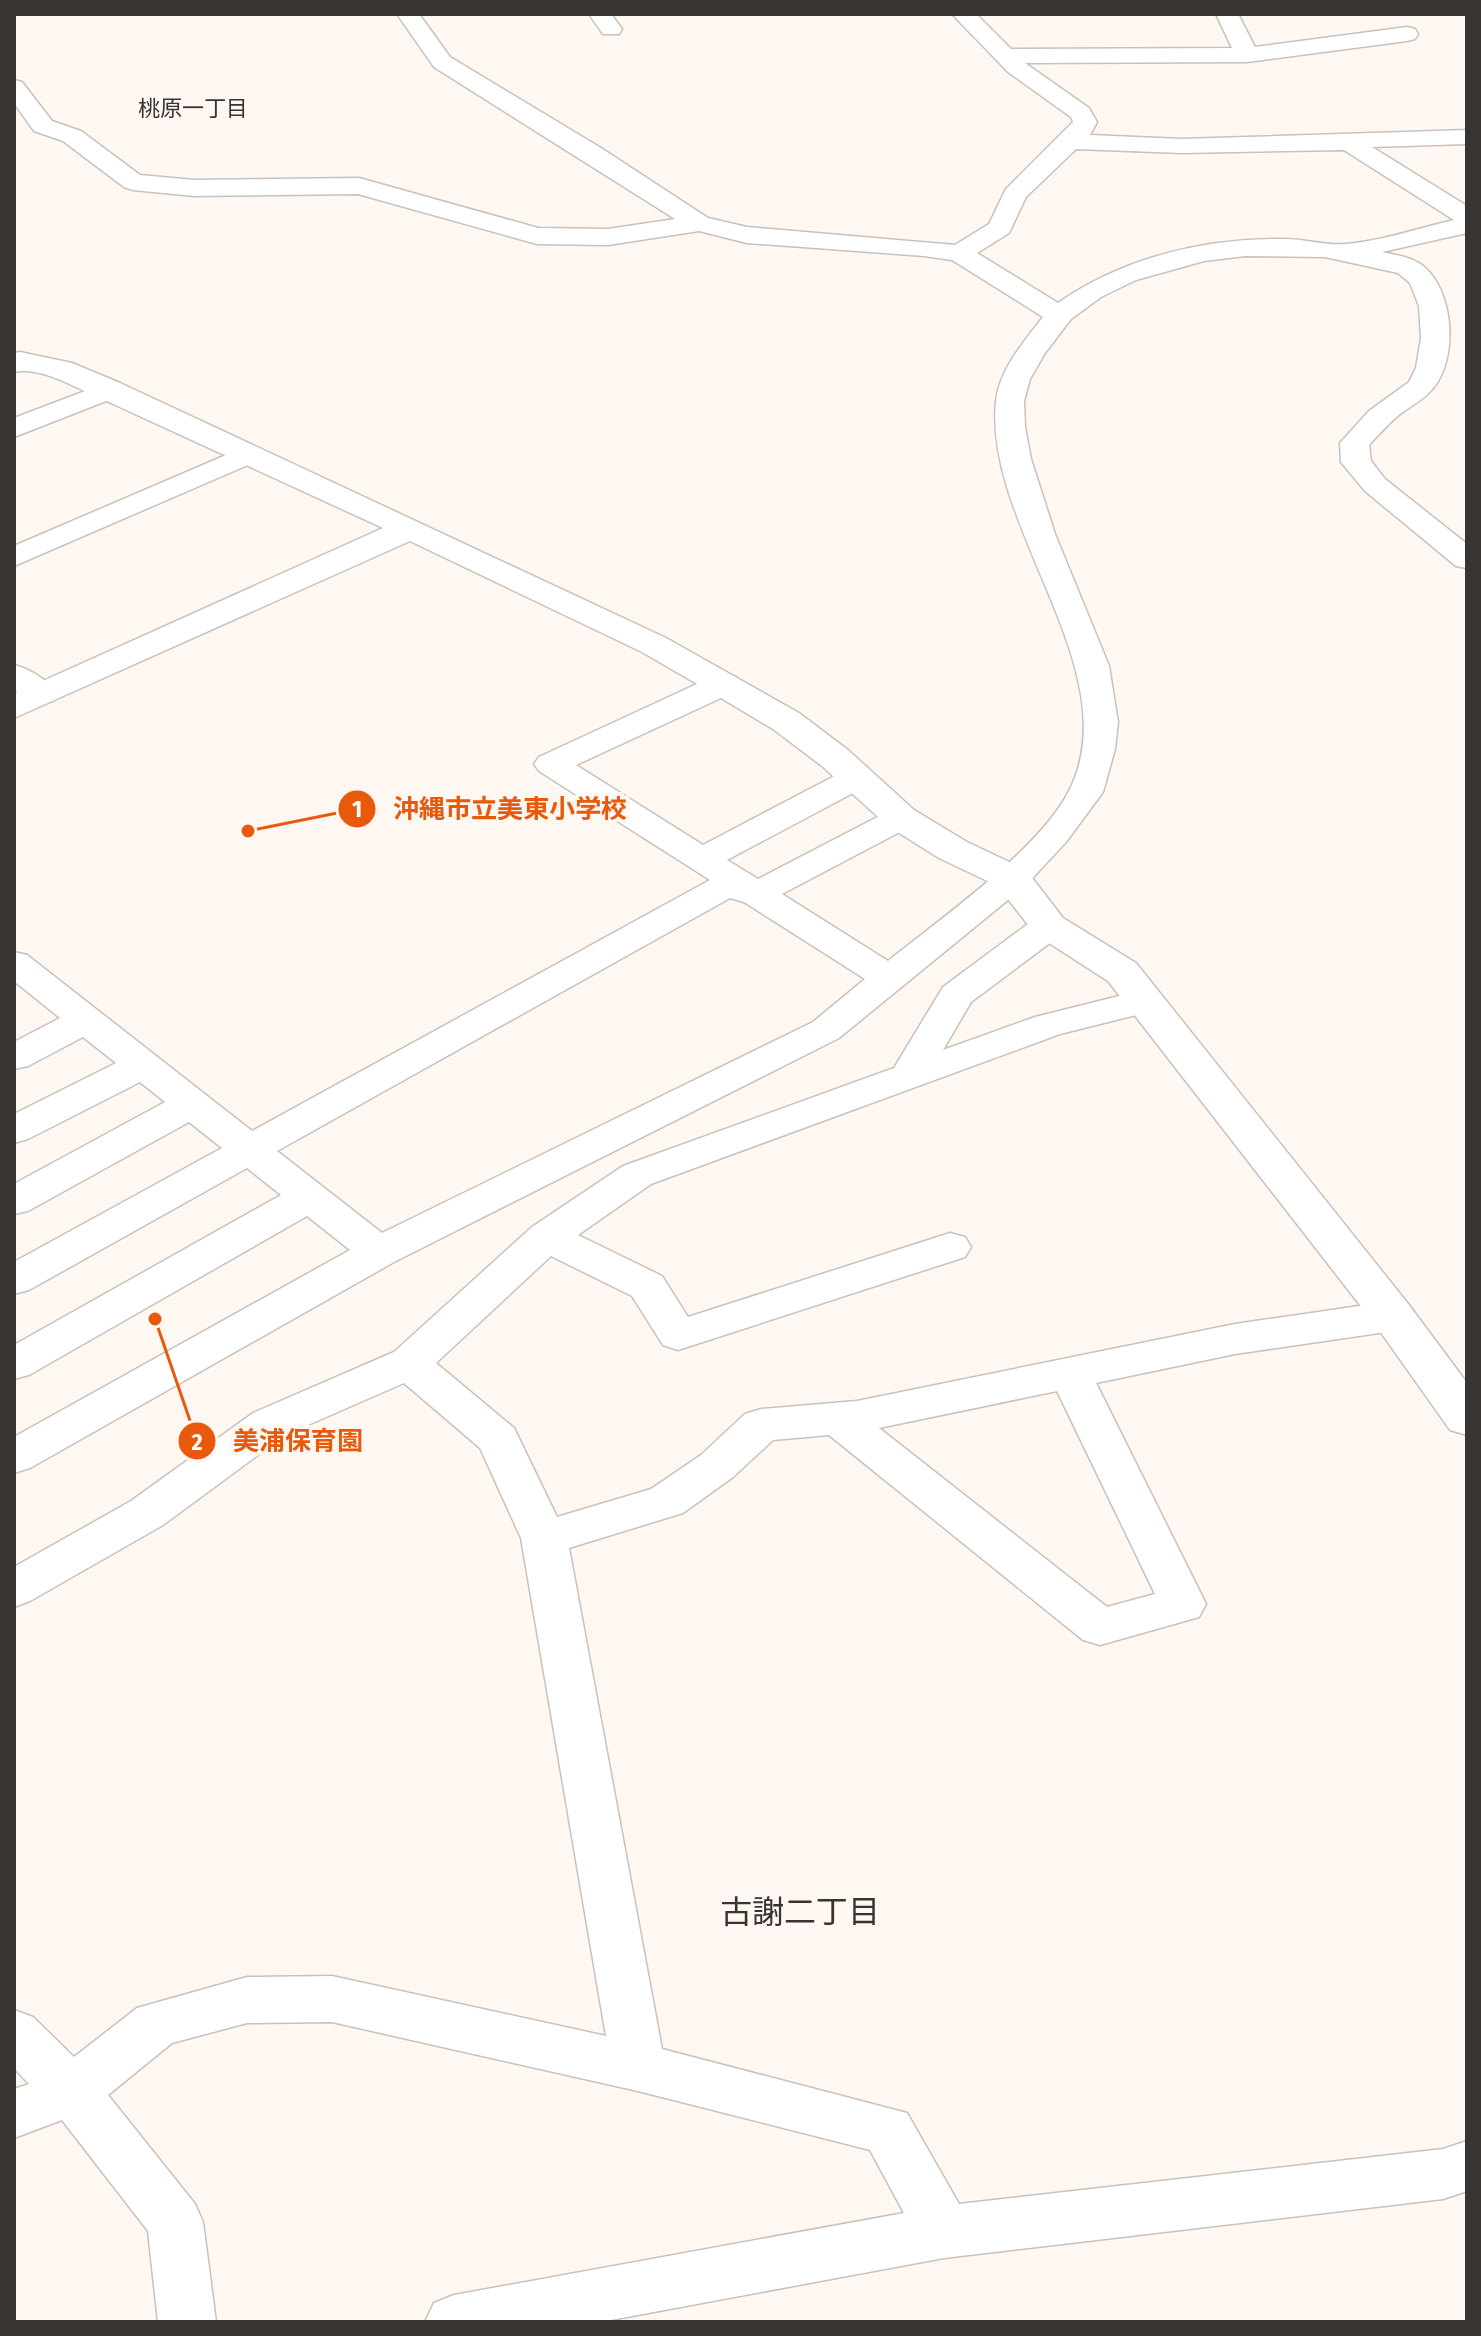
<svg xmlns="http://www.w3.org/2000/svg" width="1481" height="2336" font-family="'Fira Sans Condensed','Noto Sans JP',sans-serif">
<rect width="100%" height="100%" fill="#fff7f2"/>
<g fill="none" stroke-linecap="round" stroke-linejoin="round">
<defs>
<path id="minor" d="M397,14h22l31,43 151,91 107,70 39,9 208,18 34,-21 17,-35 67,-67 -2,-5 -63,-45 -56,-58h24l35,35 221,-1 -16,-34h22l17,33 152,-20 8,2 3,5 -3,5 -8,2 -160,21 -222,1 64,45 8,14 -7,13 92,4 285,-9v14l-95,3 95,59v27l-85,19c14,3 30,5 41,14 31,25 35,91 11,121 -9,12 -22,18 -34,27 -11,9 -21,20 -31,31l2,16 14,18 82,65v24l-11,-2 -91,-75 -24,-29 -1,-19 29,-32 40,-29 7,-14 5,-30 -2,-32 -9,-23 -12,-10 -73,-16 -80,-1 -41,5 -68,19 -35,17 -30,22 -26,34 -15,26 -6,22 1,26 6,32 24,75 54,132 9,56 -3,27 -12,43 -37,50 -41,44 -186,152 -445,224 -364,206 -16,5v-36l336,-187 -43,-34 -278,159 -15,4v-34l267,-150 -34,-27 -218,122 -15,4v-32l208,-114 -33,-26 -161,89 -14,3v-30l151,-82 -25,-20 -112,57 -14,4v-29l102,-51 -33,-26 -55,29 -14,3v-27l46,-24 -46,-37v-29l13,3 225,176 458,-251 -171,-109 -5,-7 5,-7 173,-80 12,-3 12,3 4,7 -4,7 -160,74 127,80 141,-74 12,-3 12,3 5,7 -5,7 -141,75 31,19 131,-68 12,-3 12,3 5,7 -5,7 -131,69 106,67c52,-42 151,-111 181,-170 61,-119 -86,-265 -73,-390 3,-31 29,-61 47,-84l-91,-57 -28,-4 -177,-13 -48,-12 -91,14 -71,-1 -179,-50 -164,2 -61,-6 -9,-3 -61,-46 -29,-10 -20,-28v-23l8,2 30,39 29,10 59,44 54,5 165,-2 179,50 70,1 67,-10 -241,-152zM1076,149l106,4 162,-3 110,70c-35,8 -72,21 -108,24 -19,2 -41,-5 -61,-5 -80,-1 -161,18 -227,64l-81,-50 32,-20 17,-36zM730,898l14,4 121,77 -52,43 -431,211 -105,-82z
M589,14h22l11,15 -3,5h-16z
M109,382l10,2 4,6 -4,6 -105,41v-19z
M247,446l10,3 5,6 -5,6 -243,105v-20z
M14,665c16,4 34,15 43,29l-4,7c-17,4 -25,-1 -39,-11z
M1049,915l13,3 5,8 -5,8 -91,68 -28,48 92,-33 108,-27 13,4 6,8 -6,8 -96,24 -409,150 -73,51 84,41 26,41 262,-84 15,4 6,10 -6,10 -287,93 -15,-5 -31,-49 -81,-40 -115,107 78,65 43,89 94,-28 50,-34 44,-41 16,-5 96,-8 378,-77 158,-23 15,5 6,10 -6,10 -15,5 -158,23 -139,29 110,221 -7,13 -99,28 -17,-5 -254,-205 -56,5 -40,37 -50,36 -114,35 93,501 245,64 52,91 484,-55 24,-8v50l-24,8 -499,59 -344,64h-175l9,-19 20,-8 450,-82 -34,-63 -232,-59 -306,-69 -85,1 -75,20 -64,52 87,109 8,18 13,100h-58l-10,-91 -86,-111 -48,18v-49l15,-5 -15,-16v-58l19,7 41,40 63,-49 110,-31 85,-1 274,60 -85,-498 -41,-90 -76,-65 -119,52 -122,90 -133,76 -16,6v-40l117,-66 122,-88 141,-61 138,-125 91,-61 271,-98 49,-81 93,-69zM1057,1391l98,203 -48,13 -228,-179z"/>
<path id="tertiary" d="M20,352l52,11 48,20 546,255 133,75 49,37 66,60 53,32 59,28 37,48 73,45 273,342 58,78v52l-17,-5 -73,-103 -269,-346 -73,-47 -37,-48 -59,-28 -51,-32 -66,-60 -49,-37 -62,-37 -69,-40 -232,-111 -396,177v-24l369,-166 -285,-131c-24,-10 -58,-31 -84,-25v-19z"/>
</defs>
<use href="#minor" stroke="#c8c1bc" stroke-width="3"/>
<use href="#tertiary" stroke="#c8c1bc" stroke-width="3"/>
<use href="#minor" fill="#fff" fill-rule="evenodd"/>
<use href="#tertiary" fill="#fff" fill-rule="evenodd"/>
</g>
<g text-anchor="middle" stroke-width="8" stroke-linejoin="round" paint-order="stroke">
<g font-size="22" fill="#373432" stroke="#fff7f2">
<text x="193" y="116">桃原一丁目</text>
</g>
<g font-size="32" fill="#373432" stroke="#fff7f2">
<text x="800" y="1923">古謝二丁目</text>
</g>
</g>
<path fill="none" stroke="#e8590c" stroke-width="3" d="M248 831L357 809M155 1319L197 1441"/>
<g fill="#e8590c" stroke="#fff7f2" stroke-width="3">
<circle cx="248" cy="831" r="8"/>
<circle cx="155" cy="1319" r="8"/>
<circle cx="357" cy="809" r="20"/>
<circle cx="197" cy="1441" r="20"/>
</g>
<g font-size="24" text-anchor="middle" font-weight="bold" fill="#fff">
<text x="357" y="817">1</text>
<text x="197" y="1450">2</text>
</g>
<g font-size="26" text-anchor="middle" font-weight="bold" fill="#e8590c" stroke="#fff7f2" stroke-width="8" stroke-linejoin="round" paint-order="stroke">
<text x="510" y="818">沖縄市立美東小学校</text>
<text x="298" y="1450">美浦保育園</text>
</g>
<rect width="1481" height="2336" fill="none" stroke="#373432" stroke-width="32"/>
</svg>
